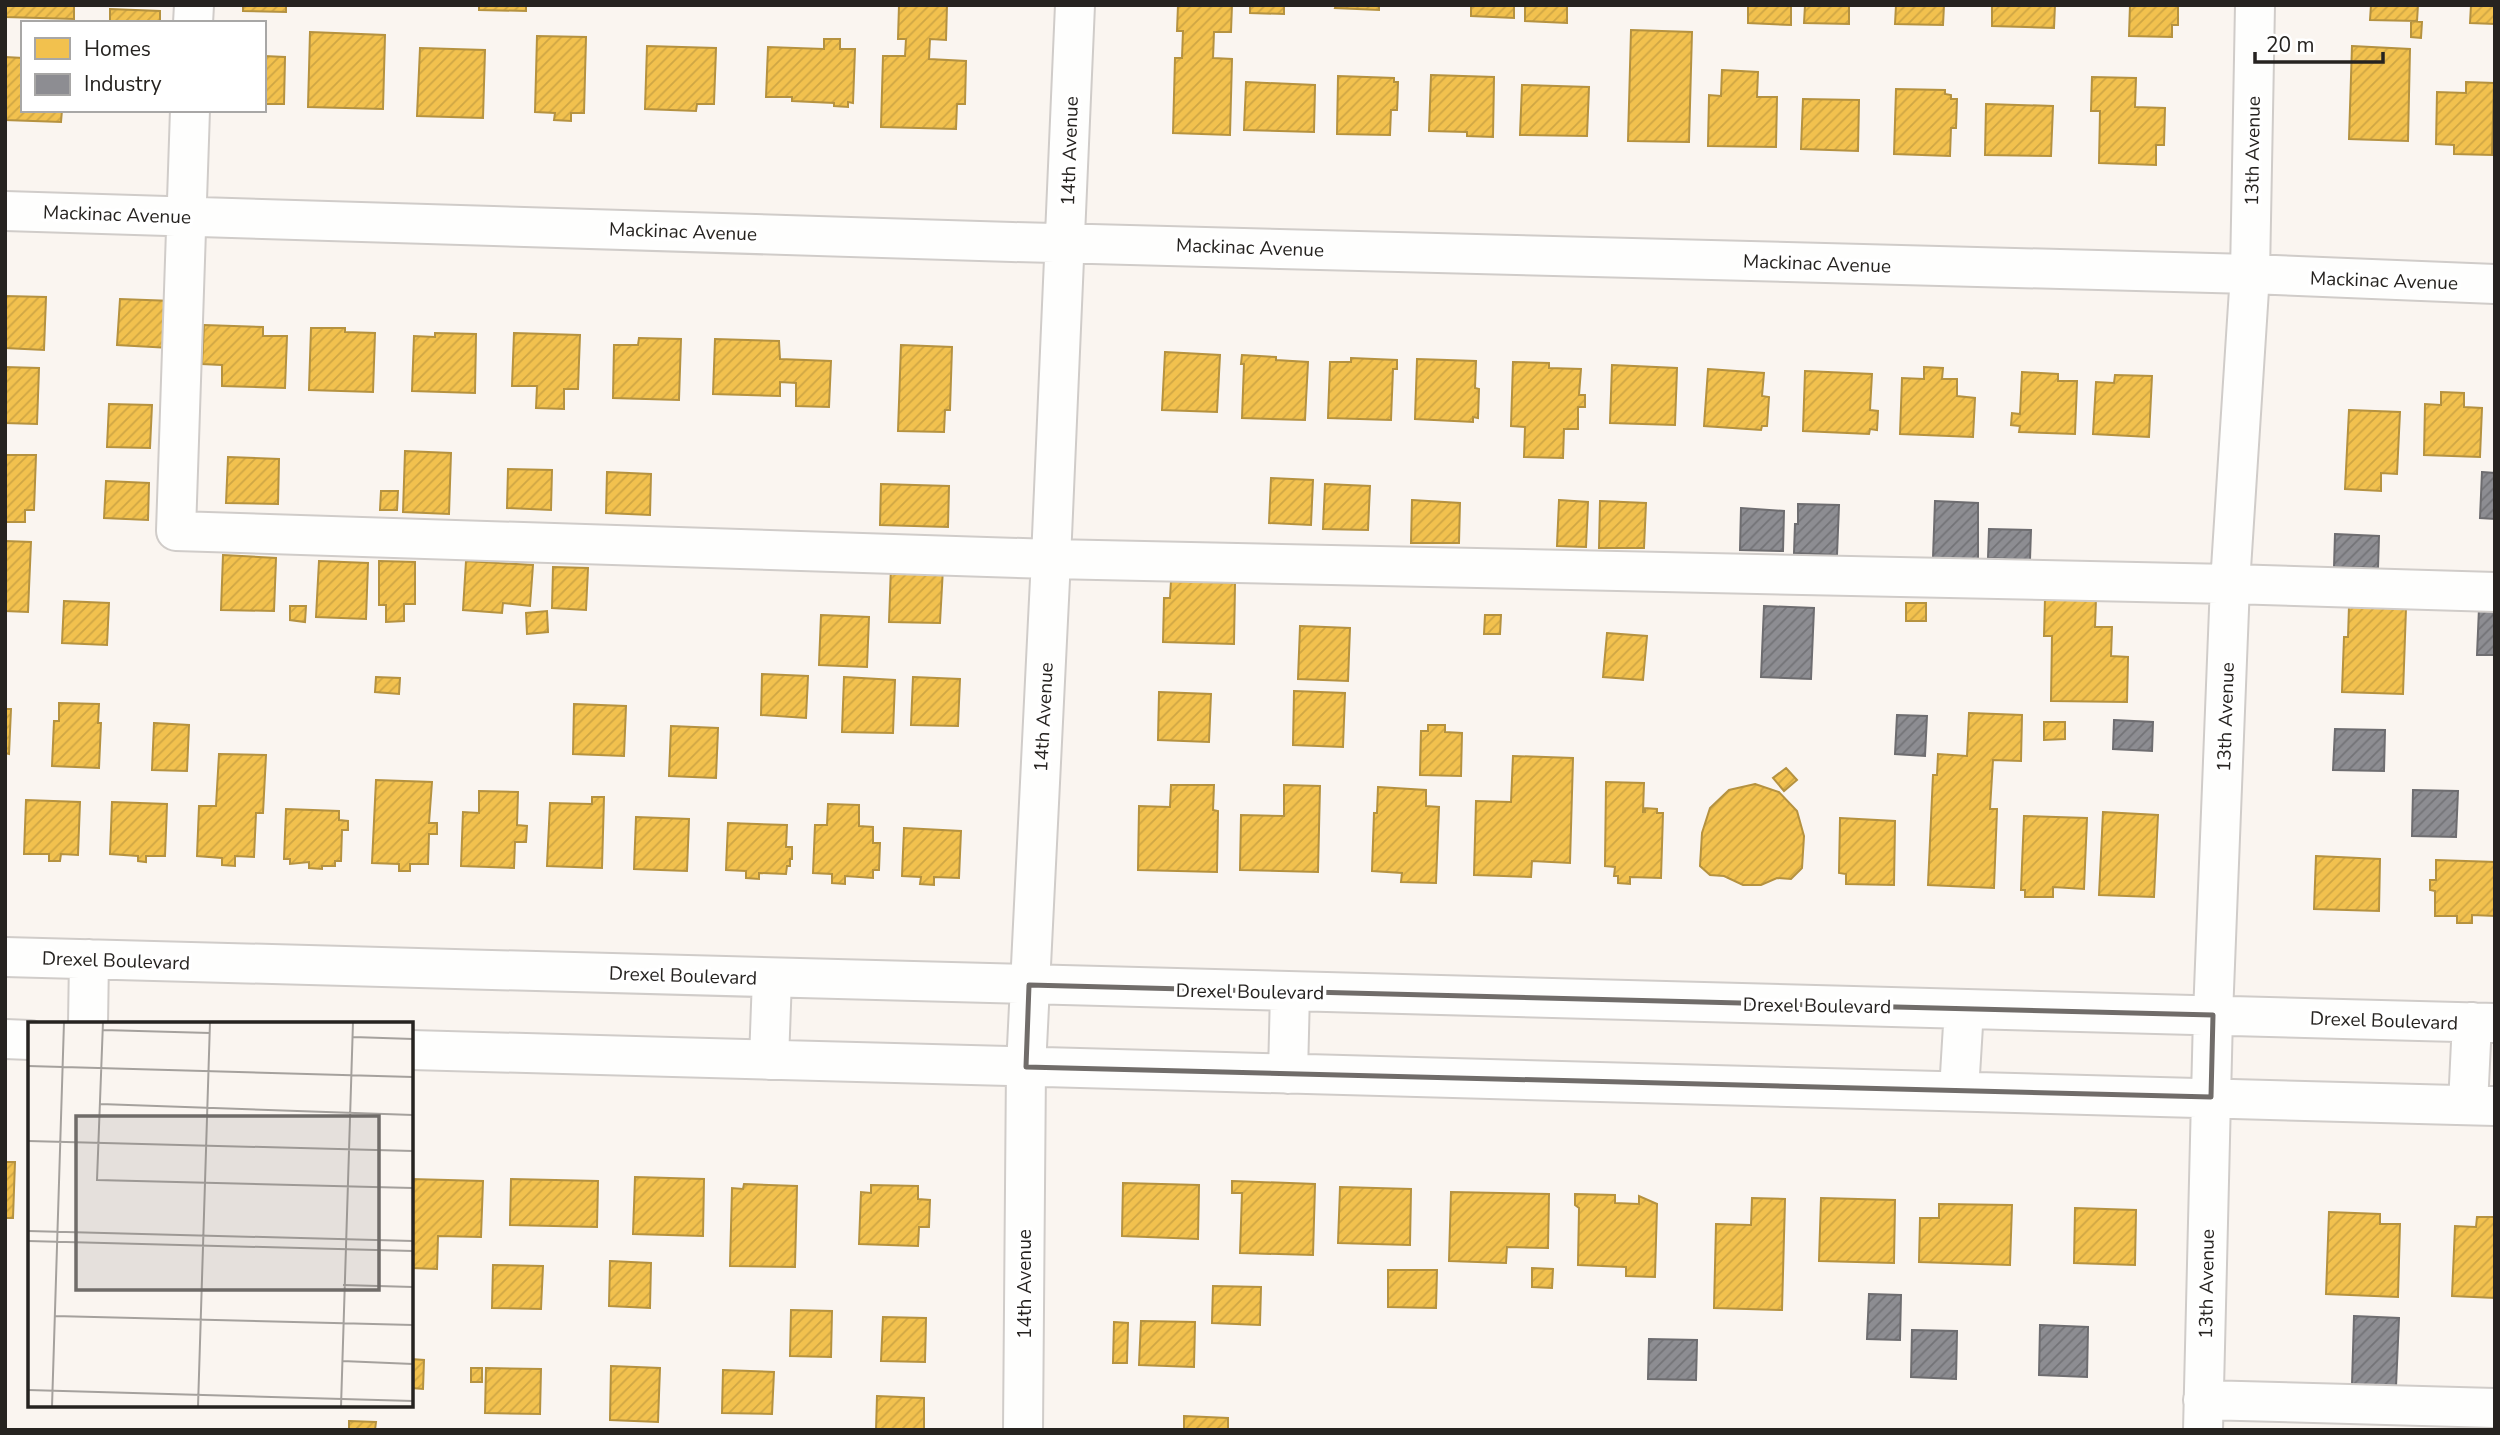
<svg xmlns="http://www.w3.org/2000/svg" width="2500" height="1435" font-family="'Nunito Sans',sans-serif">
<defs>
<pattern id="homes-hatch" width="6" height="6" patternUnits="userSpaceOnUse" patternTransform="scale(1.75)"><rect width="6" height="6" fill="#f2c14e"/><path d="M-1 1l2-2M0 6l6-6M5 7l2-2" fill="none" stroke="#cfa644"/></pattern>
<pattern id="industry-hatch" width="6" height="6" patternUnits="userSpaceOnUse" patternTransform="scale(1.75)"><rect width="6" height="6" fill="#8d8d92"/><path d="M-1 1l2-2M0 6l6-6M5 7l2-2" fill="none" stroke="#737377"/></pattern>
</defs>
<rect width="100%" height="100%" fill="#faf5f0"/>
<path fill="url(#homes-hatch)" stroke="#b59240" stroke-width="2" d="M5,5h69v14l-69,-2z
M243,5h43v7l-43,-1z
M479,5h47v6l-47,-1z
M899,5h48l-1,35 -16,-1 -1,20 37,2 -1,43h-8l-1,25 -75,-2 2,-71h22l1,-17h-8z
M1178,5h54l-1,27h-17l-1,26 19,1 -2,76 -57,-2 2,-75h7l1,-27h-6z
M1250,5h34v9l-34,-1z
M1336,5h43v5l-44,-2z
M1471,5h43v13l-43,-2z
M1525,5h42v18l-42,-2z
M1748,5h43v20l-43,-2z
M1805,5h44v19l-45,-1z
M1896,5h48l-1,20 -48,-1z
M1992,5h63l-1,23 -62,-2z
M2130,5h48v20h-6v12l-43,-1z
M2371,5h47l-1,16 -47,-1z
M2471,5h24v19l-25,-1z
M110,9l50,2v12h-50z
M2411,21l11,1 -1,16 -10,-1z
M1631,30l61,2 -3,110 -61,-1z
M310,32l75,3 -2,74 -75,-2z
M537,36l49,1 -2,76h-13v8l-17,-1 1,-7 -20,-1z
M824,39h16v10h15l-2,54 -5,-1v5l-14,-1v-3l-42,-2v-4h-26l2,-50 56,2z
M647,46l69,2 -2,56h-17l-1,7 -51,-2z
M2352,46l58,3 -2,92 -59,-2z
M420,48l65,2 -2,68 -66,-2z
M264,56l21,1 -1,47h-19v7h-12l11,-1z
M5,57l18,1v52h39l-1,12 -56,-2z
M1722,70l36,2 -1,25h20l-1,50 -68,-1 1,-51 12,1z
M1431,75l63,2 -1,60 -26,-1v-4l-38,-1z
M1338,76l56,2v4h4l-1,28h-6l-1,25 -53,-1z
M2092,77l44,1 -1,29 30,1 -1,37h-8v20l-57,-2 1,-52h-9z
M1246,82l69,3 -1,47 -70,-2z
M2466,82l28,1 -2,72 -38,-1v-9l-18,-1 1,-52 29,1z
M1522,85l67,2 -2,49 -67,-1z
M1896,89l49,1v4l6,1v4h6l-1,29h-5l-1,28 -56,-2z
M1803,99l56,1 -1,51 -57,-2z
M1986,104l67,2 -2,50 -66,-1z
M5,296l41,1 -2,53 -39,-2z
M120,299l52,2 -2,47 -53,-3z
M204,325l59,2v9h24l-2,52 -63,-2v-21l-20,-1z
M311,328h34v4l30,1 -2,59 -64,-2z
M435,333l41,1 -1,59 -63,-2 2,-55 21,1z
M514,333l66,2 -2,54h-14v20l-28,-1 1,-22h-25z
M639,338l42,1 -2,61 -66,-2 1,-53h24z
M715,339l64,2 1,18 51,2 -2,46 -33,-1v-23l-16,-1v14l-67,-2z
M901,345l51,2 -2,63h-5l-1,22 -46,-1z
M1165,352l55,3 -3,57 -55,-2z
M1242,355l34,2v3l32,2 -3,58 -63,-2 2,-54h-3z
M1351,358l46,2v9h-4l-2,51 -63,-2 2,-56h21z
M1417,359l59,2 -1,27 4,1 -1,29 -5,-1v5l-58,-3z
M1513,362l36,1v5l32,1 -2,26h6v12h-7v22h-14l-1,29 -39,-1 1,-30 -14,-1z
M1612,365l65,3 -2,57 -65,-2z
M5,367l34,1 -2,56 -32,-1z
M1924,367l19,1 -1,11h15v17l18,2 -2,39 -73,-3 2,-56 22,1z
M1708,369l56,4 -2,23 7,1 -2,29h-5l-1,4 -57,-4z
M1805,371l67,3 -2,36 8,1 -1,19 -7,-1 -1,5 -66,-3z
M2022,372l36,2v7h19l-2,53 -56,-2 1,-6 -9,-1 1,-12 8,1z
M2115,375l37,1 -3,61 -56,-3 3,-52 18,1z
M2441,392l23,1v14l18,1 -2,49 -56,-2 1,-51 16,1z
M109,404l43,1 -2,43 -43,-1z
M2349,410l51,2 -3,62 -16,-1v18l-36,-2z
M405,451l46,2 -2,61 -46,-2z
M5,455h31l-2,55h-9v12h-19z
M228,457l51,2 -1,45 -52,-1z
M508,469l44,1 -1,40 -44,-2z
M607,472l44,2 -1,41 -44,-2z
M1271,478l42,2 -2,45 -42,-2z
M106,481l43,2 -1,37 -44,-2z
M881,484l68,2 -1,41 -68,-2z
M1325,484l45,2 -2,44 -45,-1z
M381,491h17l-1,19h-17z
M1412,500l48,3 -1,40h-48z
M1559,500l29,2 -2,45 -29,-1z
M1600,501l46,2 -2,45h-45z
M5,541l26,1 -3,70 -23,-1z
M223,555l53,3 -2,53 -53,-1z
M319,561l49,2 -2,56 -50,-2z
M379,561l36,1v42h-11v17l-18,1v-17h-7z
M466,561l67,4 -3,41 -27,-3 -1,10 -39,-3z
M891,566l52,2 -3,55 -51,-1z
M553,567l35,1 -2,42 -34,-2z
M1171,581l64,2 -1,61 -71,-2 1,-44h6z
M2045,598l51,1 -1,28h17l-1,29 17,1 -1,45 -76,-1 1,-65h-8z
M64,601l45,2 -2,42 -45,-2z
M1906,603h20v18h-20z
M290,606h16l-1,16 -15,-2z
M2349,606l57,2 -3,86 -61,-2 2,-55h4z
M547,611l1,21 -21,2 -1,-21z
M821,615l48,2 -2,50 -48,-2z
M1485,615h16l-1,19h-16z
M1300,626l50,2 -2,53 -50,-2z
M1607,633l40,3 -4,44 -40,-3z
M762,674l46,2 -2,42 -45,-3z
M376,677l24,1 -1,16 -24,-2z
M844,677l51,3 -2,53 -51,-1z
M913,677l47,2 -2,47 -47,-1z
M1294,691l51,2 -2,54 -50,-2z
M1159,692l52,2 -2,48 -51,-2z
M59,703l40,1 -1,19h3l-2,45 -47,-2 2,-45h5z
M574,704l52,2 -2,50 -51,-2z
M5,709h6l-2,45 -4,-1z
M1969,713l53,2 -1,46 -28,-1 -3,49h7l-3,79 -66,-3 5,-110h4l1,-21 29,2z
M2044,722h21v17l-21,1z
M154,723l35,2 -2,46 -35,-1z
M1428,725h17v7l17,1 -1,43 -41,-1 1,-44h7z
M671,726l47,2 -2,50 -47,-2z
M219,754l47,1 -3,58h-7l-2,44 -19,-1v10l-13,-1v-7l-25,-2 2,-50h17z
M1513,756l60,2 -3,105 -38,-2 -1,16 -57,-2 2,-74 35,1z
M1786,768l11,12 -13,11 -11,-13z
M376,780l56,2 -3,41h8v11h-8l-1,30h-18v7h-11v-7l-27,-1z
M1606,782l38,1 -1,29h2v-4l12,1v4h6l-2,65 -31,-1v7l-12,-1v-7h-4l1,-9 -10,-1z
M1755,784l24,8 18,19 7,25 -2,32 -11,11 -14,-1 -16,7h-18l-19,-9 -14,-1 -10,-9 2,-33 8,-25 19,-18z
M1171,785h43l-1,25 5,1 -1,61 -79,-2 1,-64 31,1z
M1284,785l36,1 -2,86 -78,-2 1,-55 43,1z
M1378,787l48,3v16l13,1 -3,76 -35,-1 1,-9 -30,-2 2,-58h3z
M479,791l39,1 -1,33 10,1 -1,16h-11l-1,26 -53,-2 2,-54 16,1z
M592,797h12l-2,71 -55,-2 3,-63 42,1z
M26,800l54,2 -2,53 -17,-1 -1,7h-11v-7h-25z
M112,802l55,2 -2,52h-19v6l-8,-1v-5l-28,-2z
M828,804l31,1v21l14,1v16h7l-1,27h-6v8l-28,-2v8l-13,-1v-9l-19,-1 2,-48h12z
M286,809l53,2v9l9,1v9h-6l-1,31h-6v5h-13v3l-13,-1v-6l-19,2v-5h-6z
M2103,812l55,3 -4,82 -55,-2z
M2024,816l63,2 -3,71 -31,-2v10h-28v-7h-4z
M636,817l53,2 -2,52 -53,-2z
M1840,818l55,3 -1,64 -48,-1v-10l-7,-1z
M728,823l59,2 -1,22h6v12h-2v7h-3l-1,8 -27,-1v6l-13,-1v-7l-20,-1z
M904,828l57,3 -2,47 -25,-1v8l-14,-1 1,-7 -19,-1z
M2316,856l64,3 -1,52 -65,-2z
M2436,860l59,2v54l-23,-1v8h-15v-7h-22v-25l-5,-1v-10h6z
M5,1162h10l-2,56h-8z
M635,1177l69,2 -1,57 -70,-2z
M411,1179l72,2 -2,56 -43,-1 -1,33 -26,-1z
M511,1179l87,2 -1,46 -87,-2z
M1232,1181l83,3 -2,71 -73,-2 2,-60h-10z
M1123,1183l76,2 -1,54 -76,-3z
M744,1184l53,2 -2,81 -65,-1 2,-78 11,1z
M871,1185l47,1v13l12,1 -1,27h-10l-1,19 -59,-2 2,-52 10,1z
M1340,1187l71,2 -1,56 -72,-2z
M1451,1192l98,2 -1,54 -41,-1 -1,16 -57,-2z
M1575,1194l40,1v8l24,1v-8l18,8 -2,73 -29,-1v-9l-48,-2 1,-57 -4,-3z
M1752,1198l33,1 -3,111 -68,-2 2,-84 35,1z
M1821,1198l74,2 -1,63 -75,-2z
M1939,1204l73,1 -2,60 -91,-3 1,-44h19z
M2075,1208l61,2 -1,55 -61,-2z
M2329,1212l51,2v10h20l-2,73 -72,-3z
M2477,1217h18v81l-43,-2 3,-70 21,1z
M610,1261l41,2 -1,45 -41,-2z
M493,1265l50,1 -2,43 -49,-1z
M1532,1268l21,1 -1,19 -20,-1z
M1388,1270h49l-1,38 -48,-1z
M1213,1286l48,1 -1,38 -48,-2z
M791,1310l41,1 -1,46 -41,-1z
M883,1317l43,1 -1,44 -44,-1z
M1141,1321l54,1 -1,45 -55,-2z
M1114,1322l14,1 -1,40h-14z
M411,1359l13,1 -1,29 -12,-1z
M611,1366l49,2 -2,54 -48,-2z
M471,1368h11v14h-11z
M486,1368l55,1 -1,45 -55,-1z
M723,1370l51,2 -2,42 -50,-1z
M877,1396l47,2v32h-48z
M1184,1416l44,2v12h-44z
M349,1421l27,1 -1,8h-26z"/>
<path fill="url(#industry-hatch)" stroke="#6e6d70" stroke-width="2" d="M2482,472l13,1v46l-15,-1z
M1935,501l43,2v57l-45,-2z
M1798,504l41,1 -2,50 -43,-2 1,-29h3z
M1741,508l43,3 -1,40 -43,-1z
M1989,529l42,1 -1,30 -42,-2z
M2335,534l44,2 -1,32 -44,-1z
M1764,606l50,2 -3,71 -50,-2z
M2479,608h16v47h-18z
M1897,715l30,1 -2,40 -30,-2z
M2114,720l39,2 -1,29 -39,-2z
M2335,729l50,1 -1,41 -51,-1z
M2413,790l45,1 -2,46 -44,-1z
M1869,1294l32,1 -1,45 -33,-1z
M2354,1316l45,2 -3,69 -44,-2z
M2040,1325l48,2 -1,50 -48,-2z
M1912,1330l45,1 -1,48 -45,-2z
M1649,1339l48,1 -1,40 -48,-1z"/>
<g fill="none" stroke-linecap="round" stroke-linejoin="round">
<defs>
<path id="minor" d="M193,23l1,-18
M190,110l-14,421 875,28 1179,25 265,8
M5,211l1007,31 1238,32 245,10
M5,957l2490,66
M88,1024l1,-65
M5,1039l25,1
M411,1050l2084,56
M769,1060l3,-82
M1288,1074l2,-82
M1959,1091l5,-82
M2468,1105l4,-83
M2203,1400l292,8
M1023,1430l3,-363 25,-508 24,-554
M2203,1430l10,-415 17,-431 20,-310 5,-269"/>
</defs>
<use href="#minor" stroke="#d0ccc9" stroke-width="42"/>
<use href="#minor" stroke="#fefefd" stroke-width="38"/>
</g>
<path fill="none" stroke="#706c69" stroke-width="5" stroke-linejoin="round" d="M1029,985l1184,30 -2,82 -1185,-30z"/>
<g text-anchor="middle" stroke-width="7" stroke-linejoin="round" paint-order="stroke">
<g font-size="19" fill="#262320" stroke="#fff">
<text transform="translate(1069 151) rotate(-88)" y="7">14th Avenue</text>
<text transform="translate(2252 151) rotate(-89)" y="7">13th Avenue</text>
<text transform="translate(117 214) rotate(2)" y="7">Mackinac Avenue</text>
<text transform="translate(683 231) rotate(2)" y="7">Mackinac Avenue</text>
<text transform="translate(1250 247) rotate(2)" y="7">Mackinac Avenue</text>
<text transform="translate(1817 263) rotate(2)" y="7">Mackinac Avenue</text>
<text transform="translate(2384 280) rotate(2)" y="7">Mackinac Avenue</text>
<text transform="translate(1043 717) rotate(-87)" y="7">14th Avenue</text>
<text transform="translate(2225 717) rotate(-88)" y="7">13th Avenue</text>
<text transform="translate(116 960) rotate(2)" y="7">Drexel Boulevard</text>
<text transform="translate(683 975) rotate(2)" y="7">Drexel Boulevard</text>
<text transform="translate(1250 991) rotate(1)" y="7">Drexel Boulevard</text>
<text transform="translate(1817 1005) rotate(1)" y="7">Drexel Boulevard</text>
<text transform="translate(2384 1020) rotate(2)" y="7">Drexel Boulevard</text>
<text transform="translate(1024 1284) rotate(-90)" y="7">14th Avenue</text>
<text transform="translate(2206 1284) rotate(-89)" y="7">13th Avenue</text>
</g>
</g>
<g transform="translate(28 1022)">
<rect width="385" height="385" fill="#faf5f0"/>
<path fill="none" stroke="#a5a19d" stroke-width="2" d="M75,0l-6,158 316,8M75,8l107,3M325,15l60,2M0,44l385,11M72,82l313,11M0,119l385,10M0,209l385,10M0,219l385,10M315,263l70,2M26,294l359,9M314,339l71,3M0,368l385,11M24,385l12,-385M170,385l12,-385M313,385l12,-385"/>
<path fill="#706c69" fill-opacity="0.15" stroke="#706c69" stroke-width="3.5" d="M48,94h303v174h-303z"/>
<rect width="385" height="385" fill="none" stroke="#262320" stroke-width="3.5"/>
</g>
<rect width="2500" height="1435" fill="none" stroke="#262320" stroke-width="14"/>
<rect x="21" y="21" width="245" height="91" fill="#ffffff" stroke="#a8a7a6" stroke-width="2"/>
<rect x="35" y="38" width="35" height="21" fill="#f2c14e" stroke="#a8a7a6" stroke-width="2"/>
<text x="84" y="56" font-size="21" fill="#262320">Homes</text>
<rect x="35" y="74" width="35" height="21" fill="#8d8d92" stroke="#a8a7a6" stroke-width="2"/>
<text x="84" y="91" font-size="21" fill="#262320">Industry</text>
<path d="M2255 52v10h128v-10" fill="none" stroke="#262320" stroke-width="3.5"/>
<text x="2266" y="52" font-size="21" fill="#262320" stroke="#ffffff" stroke-width="5" paint-order="stroke">20 m</text>
</svg>
